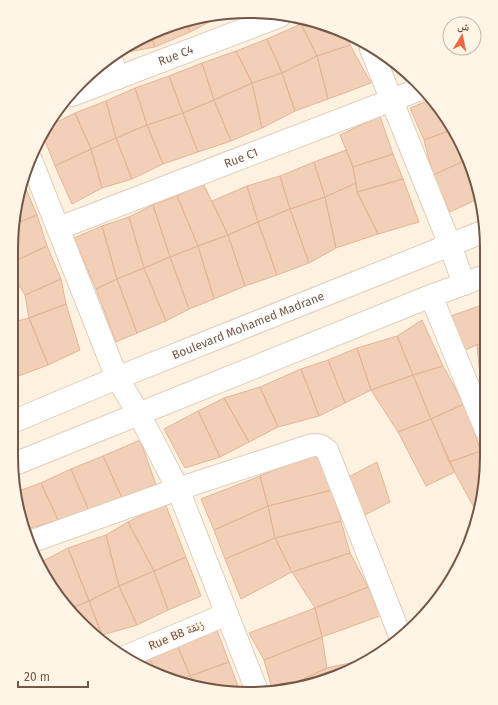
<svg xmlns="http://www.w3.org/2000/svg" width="498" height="705" font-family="'Fira Sans','Noto Naskh Arabic',sans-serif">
<rect width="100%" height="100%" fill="#fdf2e0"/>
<path fill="#f2cfb7" stroke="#e5b598" d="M217,18l-27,14 -4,-10z
M186,22l4,10 -35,15 -4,-11 22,-12z
M306,22l41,12 3,11 -33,11 -16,-32z
M301,24l16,32 -35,17 -15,-34z
M151,36l4,11 -33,6z
M267,39l15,34 -30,10 -16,-32z
M350,45l21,38 -43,16 -11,-43z
M236,51l16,32 -38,17 -12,-37z
M317,56l11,43 -33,12 -13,-38z
M202,63l12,37 -31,13 -14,-37z
M282,73l13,38 -33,17 -10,-45z
M169,76l14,37 -36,12 -12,-37z
M252,83l10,45 -31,13 -17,-41z
M135,88l12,37 -31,13 -10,-37z
M432,99l19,31 -27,10 -14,-32z
M214,100l17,41 -33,11 -15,-39z
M106,101l10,37 -25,11 -16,-36z
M75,113l16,36 -36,17 -13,-33 3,-5z
M183,113l15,39 -35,12 -16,-39z
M380,116l13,38 -40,13 -13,-32z
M147,125l16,39 -31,15 -16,-41z
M451,130l17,29 -35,16 -9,-35z
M116,138l16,41 -30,9 -11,-39z
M91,149l11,39 -30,16 -17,-38z
M346,150l7,17 3,16 -31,14 -11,-35z
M393,154l10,25 -46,13 -4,-25z
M468,159l3,7 9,32 -30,14 -17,-37z
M314,162l11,35 -35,12 -10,-33z
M280,176l10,33 -32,13 -11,-36z
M403,179l16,43 -41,12 -21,-42z
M23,182l14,33 -22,9 1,-22z
M203,183l25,52 -30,11 -21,-50z
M356,183l1,9 21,42 -42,14 -11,-51z
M247,186l11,36 -30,13 -16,-34z
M177,196l21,50 -28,11 -17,-52z
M325,197l11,51 -27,15 -19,-54z
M153,205l17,52 -26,11 -15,-51z
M290,209l19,54 -32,12 -19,-53z
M37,215l10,31 -32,15v-37z
M129,217l15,51 -27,11 -15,-53z
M258,222l19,53 -32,11 -17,-51z
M102,226l15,53 -21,10 -22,-51z
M228,235l17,51 -31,13 -16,-53z
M47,246l14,33 -36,16 -11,-18 1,-16z
M198,246l16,53 -25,10 -19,-52z
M170,257l19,52 -23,12 -22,-53z
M144,268l22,53 -29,12 -20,-54z
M61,279l5,25 -37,14 -4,-23z
M117,279l20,54 -21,9 -20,-53z
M66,304l14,46 -32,15 -19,-47z
M485,304l1,37 -21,9 -20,-32z
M29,318l19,47 -32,12 -3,-8v-47z
M422,320l21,46 -30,9 -16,-39z
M397,336l16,39 -42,15 -14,-42z
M486,341v34l-6,1 -3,-31z
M357,348l14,42 -26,13 -17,-43z
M328,360l17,43 -26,13 -18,-47z
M443,366l21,38 -33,15 -18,-44z
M301,369l18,47 -41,11 -18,-40z
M413,375l18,44 -33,13 -27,-42z
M486,375v21l-6,-20z
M260,387l18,40 -29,15 -25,-44z
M224,398l25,44 -29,15 -22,-46z
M464,404l17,47 -32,11 -18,-43z
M198,411l22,46 -35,11 -21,-39z
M431,419l24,53 -29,14 -28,-54z
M140,440l18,50 -35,10 -20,-44z
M481,451l5,10 1,10 -11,40 -27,-49z
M317,452l15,38 -64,16 -8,-30z
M103,456l20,44 -34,11 -18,-42z
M377,462l13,40 -29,15 -18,-37z
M71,469l18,42 -31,9 -17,-37z
M260,476l8,30 -54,24 -13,-31z
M41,483l17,37 -34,10 -5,-12 -3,-26z
M332,490l9,31 -66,17 -7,-32z
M165,503l21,54 -32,14 -26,-49z
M268,506l7,32 -50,21 -11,-29z
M341,521l9,32 -58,19 -17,-34z
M128,522l26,49 -35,15 -13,-51z
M106,535l13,51 -30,15 -21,-53z
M275,538l17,34 -51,27 -16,-40z
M68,548l21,53 -20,8 -18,-21 -12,-25z
M350,553l18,34 -53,21 -23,-36z
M186,557l15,39 -33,14 -14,-39z
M154,571l14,39 -31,15 -18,-39z
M119,586l18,39 -35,10 -13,-34z
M368,587l12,29 -58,21 -7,-29z
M89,601l13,34 -6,3 -4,-3 -23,-26z
M315,608l7,29 -58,23 -15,-27z
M215,625l14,37 -39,14 -14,-34z
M322,637l5,31 -51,24h-3l-9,-32z
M176,642l14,34 -13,5 -20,-7 -10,-21z
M147,653l10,21 -13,-4 -14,-10z
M367,659l-27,17 -64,16 51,-24z
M229,662l11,29 -37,-2 -8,-2 -5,-11z"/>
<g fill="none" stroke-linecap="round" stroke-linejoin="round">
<defs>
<g id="minor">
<path d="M371,49l79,196 14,39"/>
<path d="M111,59l7,19"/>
<path id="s1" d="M72,95l208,-79"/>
<path d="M31,160l86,218 22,36 39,75 79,202"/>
<path id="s2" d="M59,228l364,-140"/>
<path d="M431,296l55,134"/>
<path d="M30,542l148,-53 131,-43c8,-2 12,-1 18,4l74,188"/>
<path d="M125,657l102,-43"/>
</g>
<g id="tertiary">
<path id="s3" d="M12,422l105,-44 368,-147"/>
<path d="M12,465l419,-169 54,-20"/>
</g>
</defs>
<use href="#minor" stroke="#e1cdbc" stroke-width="24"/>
<use href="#tertiary" stroke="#e1cdbc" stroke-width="24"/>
<use href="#minor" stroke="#fff" stroke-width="22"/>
<use href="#tertiary" stroke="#fff" stroke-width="22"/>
</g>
<g text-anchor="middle" stroke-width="3" stroke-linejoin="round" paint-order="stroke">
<g font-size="12" fill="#745747" stroke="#fff5e7">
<text dy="4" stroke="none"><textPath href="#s1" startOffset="111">Rue C4</textPath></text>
<text dy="4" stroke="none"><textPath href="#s2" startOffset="195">Rue C1</textPath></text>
<text dy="4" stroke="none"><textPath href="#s3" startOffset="255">Boulevard Mohamed Madrane</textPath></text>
<text transform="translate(176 635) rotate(-23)" y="4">Rue B8 زنقة</text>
</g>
</g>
<path d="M0 0H498V705H0ZM249 18H249A231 231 0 0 1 480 249V456A231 231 0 0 1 249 687H249A231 231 0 0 1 18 456V249A231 231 0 0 1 249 18Z" fill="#fff5e7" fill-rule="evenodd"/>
<path fill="none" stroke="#745747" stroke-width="2" d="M249 18H249A231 231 0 0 1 480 249V456A231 231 0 0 1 249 687H249A231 231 0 0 1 18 456V249A231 231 0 0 1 249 18Z"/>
<g transform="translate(462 36) rotate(10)"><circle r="19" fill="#fff5e7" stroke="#c7b6a7"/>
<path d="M0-3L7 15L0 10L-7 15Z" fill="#ea6842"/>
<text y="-6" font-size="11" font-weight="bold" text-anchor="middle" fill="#745747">ش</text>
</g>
<path d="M18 681v6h70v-6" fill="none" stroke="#745747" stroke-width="2"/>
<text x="24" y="681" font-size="12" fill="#745747" stroke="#fff5e7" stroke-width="3" paint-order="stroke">20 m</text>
</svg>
